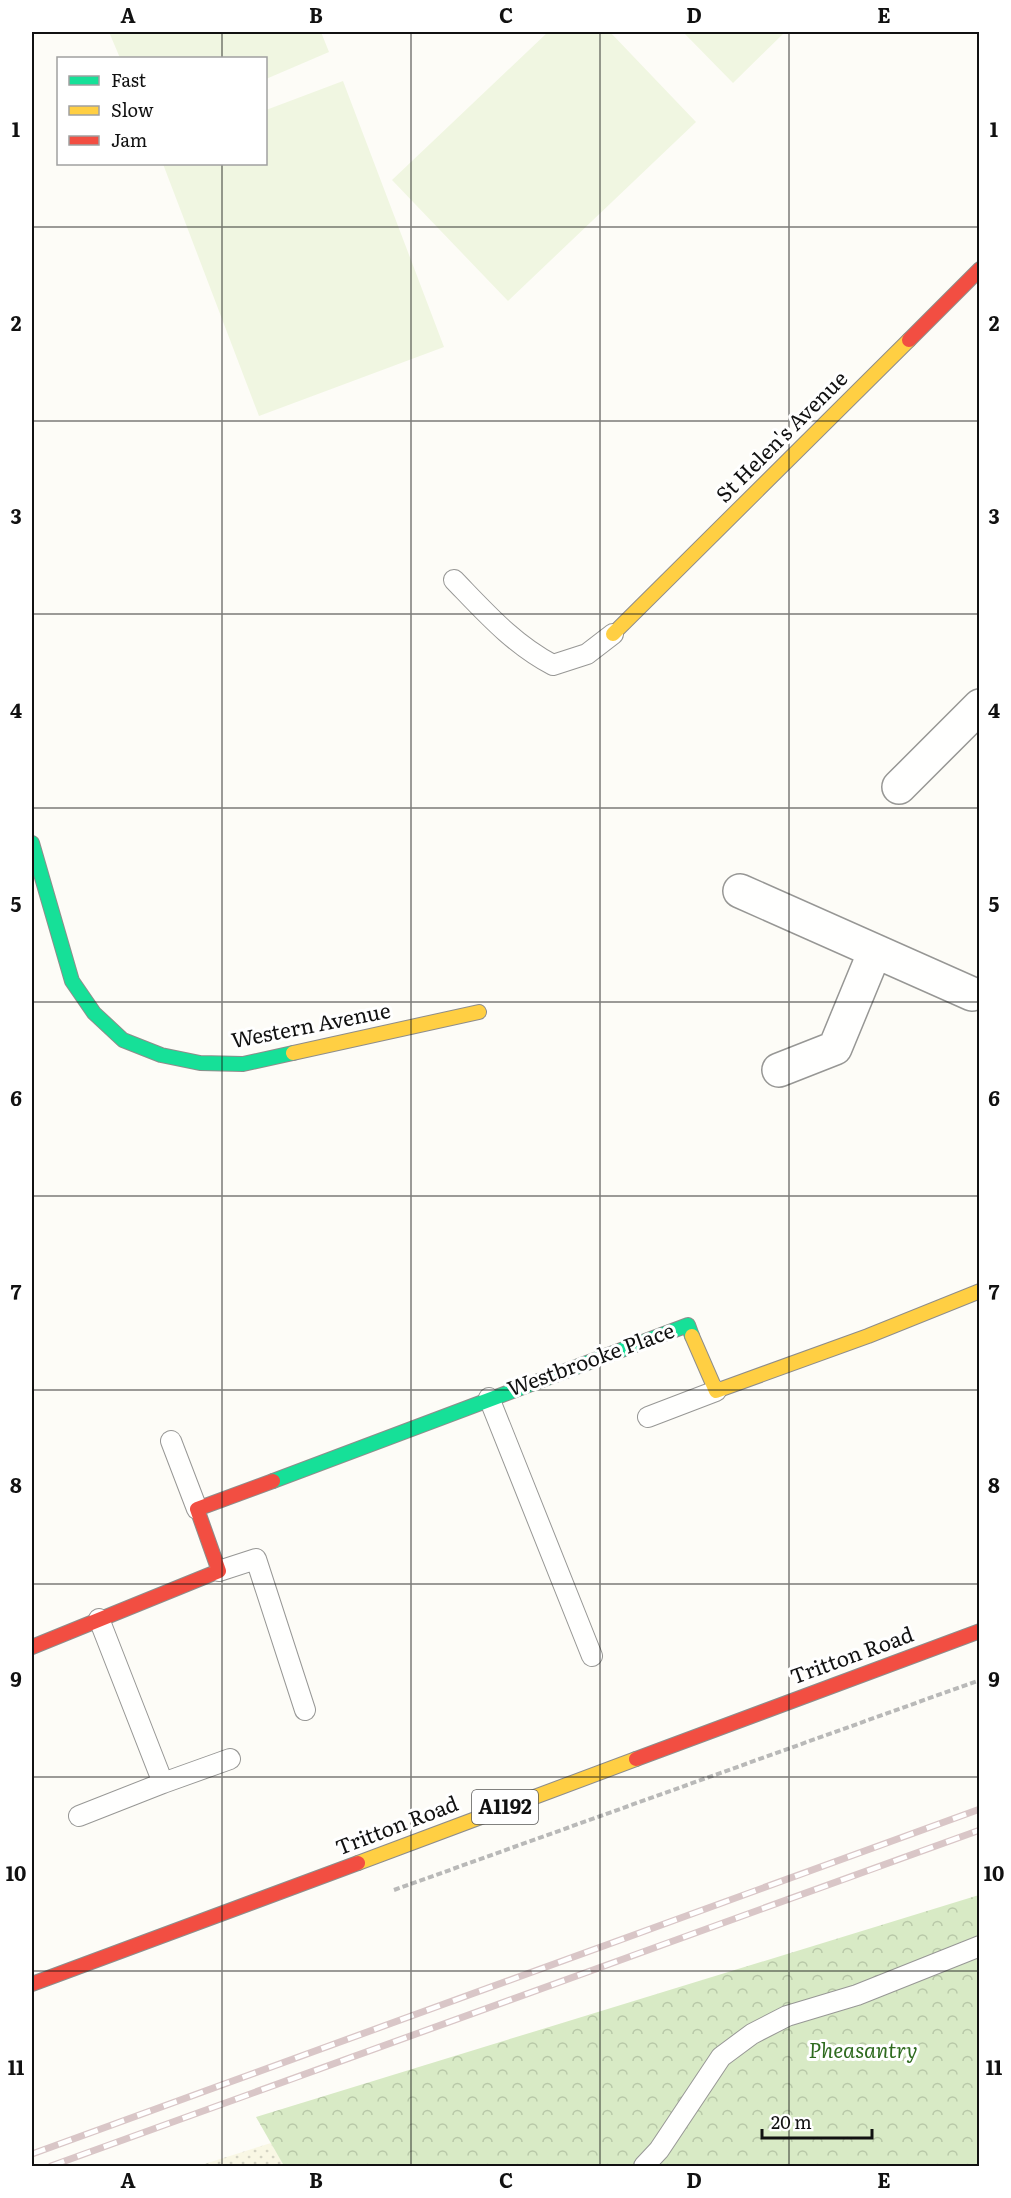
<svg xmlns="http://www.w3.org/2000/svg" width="1011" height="2198" font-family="Literata,serif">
<defs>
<pattern id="farmland-dots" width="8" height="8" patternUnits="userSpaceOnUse" patternTransform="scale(1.5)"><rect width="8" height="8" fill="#f9f7e4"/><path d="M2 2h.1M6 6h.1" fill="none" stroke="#d4d3c3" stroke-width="1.8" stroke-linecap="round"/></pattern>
<pattern id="forest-crowns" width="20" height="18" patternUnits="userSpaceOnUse" patternTransform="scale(1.5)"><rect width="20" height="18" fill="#d8eac5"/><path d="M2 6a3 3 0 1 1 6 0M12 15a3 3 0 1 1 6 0" fill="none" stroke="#b8c8a8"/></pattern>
</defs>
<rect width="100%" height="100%" fill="#fdfcf7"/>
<path fill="url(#farmland-dots)" d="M271,2143l13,23h-86z"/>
<path fill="url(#forest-crowns)" d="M979,1895v271h-695l-28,-49z"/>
<path fill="#f0f6e1" d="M109,32h212l8,20 -63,27v-21h-146z
M548,32h62l86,90 -188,179 -116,-121z
M683,32h102l-52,51z
M343,81l101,266 -185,69 -96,-252h103v-54z"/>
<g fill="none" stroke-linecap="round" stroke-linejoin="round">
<defs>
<path id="lane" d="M454,580c31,32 59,64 99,85l34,-11 26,-20
M489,1398l103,258
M648,1417l68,-26
M171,1441l26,68
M219,1571l37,-12 49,151
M99,1619l64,164 67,-24
M79,1816l84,-33
M644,2166l15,-16 62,-93 31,-23 35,-18 70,-21 123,-49"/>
<path id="street" d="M899,787l81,-81
M740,891l232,103
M779,1070l56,-22 40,-97"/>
<path id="fast" d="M32,843l40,138 22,32 29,27 38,15 39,8 43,1 50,-11
M273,1481l415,-156 4,11"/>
<path id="slow" d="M613,634l296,-294
M293,1053l186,-41
M692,1336l24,55 152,-55 112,-45
M358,1863l278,-104"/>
<path id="jam" d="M909,340l71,-71
M32,1647l187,-76 -22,-62 76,-28
M636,1759l344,-128
M32,1984l326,-121"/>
</defs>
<use href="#lane" stroke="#979795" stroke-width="22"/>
<use href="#street" stroke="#979795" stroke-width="36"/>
<use href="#fast" stroke="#8e8d8b" stroke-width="16"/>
<use href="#slow" stroke="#8e8d8b" stroke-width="16"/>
<use href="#jam" stroke="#8e8d8b" stroke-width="16"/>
<path stroke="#b9b9b8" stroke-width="4" stroke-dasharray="6 3" stroke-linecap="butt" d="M394,1890l586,-210"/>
<use href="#lane" stroke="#fffffe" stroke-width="20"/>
<use href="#street" stroke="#fffffe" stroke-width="33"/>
<use href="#fast" stroke="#16e098" stroke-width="14"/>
<use href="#slow" stroke="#ffcf43" stroke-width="14"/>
<use href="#jam" stroke="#f24e42" stroke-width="14"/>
<defs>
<path id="rail" d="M32,2154l948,-345
M51,2166l929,-336"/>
</defs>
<use href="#rail" stroke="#d9c6c7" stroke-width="7"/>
<use href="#rail" stroke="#fff" stroke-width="4.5" stroke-dasharray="14" stroke-linecap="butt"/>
</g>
<path fill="none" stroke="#111" stroke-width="1.5" stroke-opacity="0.55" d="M222,32v26M411,32v2134M600,32v2134M789,32v2134M222,164v2002M32,227h948M32,421h948M32,614h948M32,808h948M32,1002h948M32,1196h948M32,1390h948M32,1584h948M32,1777h948M32,1971h948"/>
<g text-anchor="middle" stroke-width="6" stroke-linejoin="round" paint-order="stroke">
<rect fill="#fff" stroke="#585858" stroke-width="1.5" x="472" y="1790" width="66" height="34" rx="4.5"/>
<g font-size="20" font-weight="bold" fill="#111">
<text x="505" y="1814">A1192</text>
</g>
<g font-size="21" fill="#111" stroke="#fff">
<text transform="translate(782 437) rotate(-45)" y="7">St Helen's Avenue</text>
<text transform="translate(311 1026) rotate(-11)" y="7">Western Avenue</text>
<text transform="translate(591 1360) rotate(-20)" y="7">Westbrooke Place</text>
<text transform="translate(852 1656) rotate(-20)" y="7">Tritton Road</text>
<text transform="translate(397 1826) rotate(-21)" y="7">Tritton Road</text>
</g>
<g font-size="21" font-style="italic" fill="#2f6b1f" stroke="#fff">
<text x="863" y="2058">Pheasantry</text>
</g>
</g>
<rect width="1011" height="2198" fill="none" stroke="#ffffff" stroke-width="66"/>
<rect x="57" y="57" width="210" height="108" fill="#ffffff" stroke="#a0a0a0" stroke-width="1.5"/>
<rect x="69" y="76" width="30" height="9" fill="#16e098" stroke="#a0a0a0" stroke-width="1.5"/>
<text x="111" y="87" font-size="18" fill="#111111">Fast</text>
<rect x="69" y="106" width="30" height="9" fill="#ffcf43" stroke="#a0a0a0" stroke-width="1.5"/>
<text x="111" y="117" font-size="18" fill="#111111">Slow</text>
<rect x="69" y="136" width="30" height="9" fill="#f24e42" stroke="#a0a0a0" stroke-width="1.5"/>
<text x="111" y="147" font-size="18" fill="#111111">Jam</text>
<path d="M762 2129v9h110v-9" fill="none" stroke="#111111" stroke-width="3"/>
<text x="771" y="2129" font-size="18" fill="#111111" stroke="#ffffff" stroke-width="4.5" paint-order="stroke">20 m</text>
<rect x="33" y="33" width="945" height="2132" fill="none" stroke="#111" stroke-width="2"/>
<g font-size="20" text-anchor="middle" font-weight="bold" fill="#111">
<text x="128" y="23">A</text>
<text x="316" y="23">B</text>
<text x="506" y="23">C</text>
<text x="694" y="23">D</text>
<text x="884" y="23">E</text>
<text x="16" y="137">1</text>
<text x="994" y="137">1</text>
<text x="16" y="331">2</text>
<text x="994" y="331">2</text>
<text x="16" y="524">3</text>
<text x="994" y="524">3</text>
<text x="16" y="718">4</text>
<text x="994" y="718">4</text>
<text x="16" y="912">5</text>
<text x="994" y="912">5</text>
<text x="16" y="1106">6</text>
<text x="994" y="1106">6</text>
<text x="16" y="1300">7</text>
<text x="994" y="1300">7</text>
<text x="16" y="1493">8</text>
<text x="994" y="1493">8</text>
<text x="16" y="1687">9</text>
<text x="994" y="1687">9</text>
<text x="16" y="1881">10</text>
<text x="994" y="1881">10</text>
<text x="16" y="2075">11</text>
<text x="994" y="2075">11</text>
<text x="128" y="2188">A</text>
<text x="316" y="2188">B</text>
<text x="506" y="2188">C</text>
<text x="694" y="2188">D</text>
<text x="884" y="2188">E</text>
</g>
</svg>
